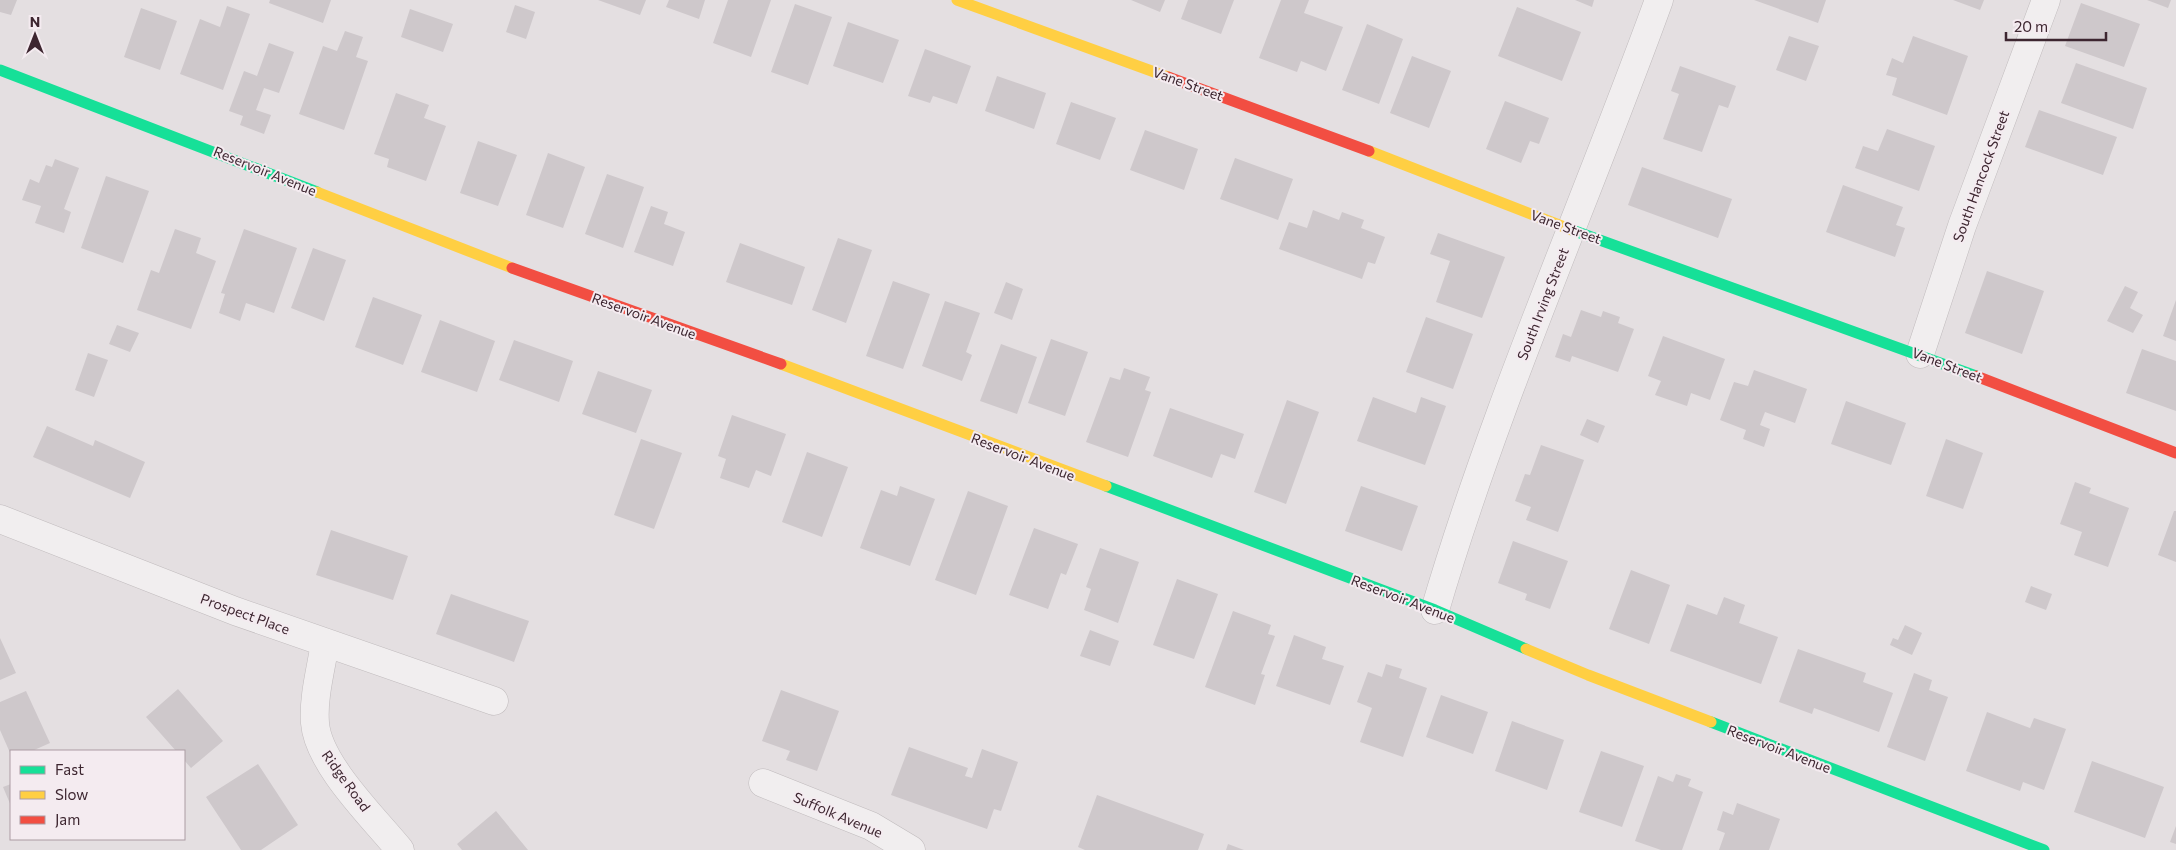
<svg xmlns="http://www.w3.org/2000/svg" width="2176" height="850" font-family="Commissioner,sans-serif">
<rect width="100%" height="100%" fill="#e4dfe1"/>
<path fill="#cec8cb" d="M0,0h17l-6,15 -11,-3z
M270,0h61l-8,23 -54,-20z
M598,0h48l-6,15z
M669,0h36l-6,19 -33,-12z
M728,0h43l-20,57 -38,-14z
M1131,0h34l-5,12z
M1188,0h46l-13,34 -40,-15z
M1281,0h28l-5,13 39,14 -17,44 -25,-10 -4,11 -38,-14z
M1575,0h19l-2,7z
M1754,0h72l-8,23z
M1953,0h31l-4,10z
M2147,0h24l-3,8z
M2081,3l59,21 -16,43 -59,-21z
M795,4l37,13 -24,68 -37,-13z
M515,5l20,7 -9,27 -20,-7z
M227,6l23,8 -27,76 -43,-16 20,-55 20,8z
M1517,7l64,25 -19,49 -64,-25z
M141,8l36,13 -17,49 -36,-13z
M410,9l43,15 -10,28 -42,-15z
M848,22l51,18 -16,43 -50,-17z
M1367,24l36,15 -24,65 -37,-14z
M345,31l18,6 -7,20 12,4 -24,69 -45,-16 24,-68 14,5z
M1789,36l30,10 -13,35 -30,-11z
M1913,36l55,20 -21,59 -55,-20 5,-17 -11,-3 6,-17 11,5z
M269,43l25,9 -15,41 -15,-5 -8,22 15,5 -7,19 -24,-9 3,-9 -14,-5 15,-40 13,5z
M925,49l46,17 -14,38 -24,-8 -3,7 -22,-7z
M1412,56l39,15 -22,57 -39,-15z
M2076,63l71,25 -14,41 -72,-26z
M1680,66l56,20 -8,22 -9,-3 -17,47 -39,-13 16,-45 -8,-3z
M997,76l49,17 -12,36 -49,-18z
M396,93l33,12 -5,13 22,8 -20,55 -39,-14 2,-8 -15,-5z
M1505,101l44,17 -10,26 -9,-3 -9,22 -35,-14z
M1071,102l45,16 -16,42 -44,-16z
M2039,110l78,27 -14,38 -78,-28z
M1887,129l48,17 -16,45 -64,-23 8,-22 15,5z
M1145,130l53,19 -14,41 -54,-20z
M478,141l39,14 -19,51 -38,-13z
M548,153l37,14 -22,61 -37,-13z
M1235,158l58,21 -15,41 -58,-21z
M55,159l24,9 -15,41 7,3 -7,21 -29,-10 6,-17 -19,-6 8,-21 9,4 7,-18 6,2z
M1642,167l90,32 -14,39 -90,-33z
M607,174l37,13 -21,61 -38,-14z
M106,176l43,15 -26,72 -42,-15z
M1843,185l60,22 -7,18 9,3 -10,29 -69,-25z
M651,206l17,6 -4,12 21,8 -12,34 -39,-14z
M1313,210l26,10 3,-8 22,8 -3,8 24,9 -10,27 -7,-2 -6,17 -83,-30 10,-27 18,6z
M175,229l26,9 -5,15 20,8 -25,68 -54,-19 14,-40 8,3z
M244,229l53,19 -23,65 -28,-10 -6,18 -21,-8 6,-19 -4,-1z
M1438,233l67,24 -23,61 -46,-16 14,-41 -20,-7z
M838,238l34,12 -26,73 -34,-13z
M740,243l65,24 -13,38 -66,-23z
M313,248l33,12 -22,61 -33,-13z
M1987,271l57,20 -22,63 -57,-21z
M893,281l37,13 -27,75 -37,-13z
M1006,282l17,7 -11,31 -18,-7z
M2125,286l13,6 -8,16 13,7 -10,18 -26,-12z
M373,297l49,18 -19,50 -48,-18z
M2176,300v41l-13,-5z
M945,301l35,12 -14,39 6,3 -10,26 -40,-15z
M1581,310l20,7 2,-6 17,6 -2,6 16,6 -16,43 -46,-16 -2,6 -15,-5 8,-23 8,3z
M1426,317l47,17 -20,55 -47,-17z
M440,320l55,21 -18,51 -56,-20z
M117,325l22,8 -9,19 -21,-8z
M1663,336l62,23 -15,41 -19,-7 -4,13 -32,-11 6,-14 -13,-5z
M1051,339l37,13 -23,64 -37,-13z
M514,340l59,21 -14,41 -60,-22z
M1001,344l36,13 -20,57 -37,-13z
M2142,349l34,12v50l-50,-18z
M88,353l20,7 -14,37 -19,-7z
M1124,368l26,9 -5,13 6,2 -23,65 -42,-15 24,-65 10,3z
M1754,370l53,19 -12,34 -30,-11 -5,13 10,4 -6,18 -21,-8 3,-9 -26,-10 14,-38 14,4z
M598,371l54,19 -16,43 -54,-19z
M1373,397l43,16 5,-16 25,9 -21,59 -68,-24z
M1287,400l32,12 -33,92 -32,-12z
M1846,401l60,22 -15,42 -60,-21z
M1170,408l74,26 -9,25 -14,-5 -9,24 -59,-22z
M732,415l54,19 -15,42 -15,-6 -7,18 -29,-10 6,-19 -8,-3z
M1587,419l18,7 -7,17 -18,-8z
M47,426l46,20 2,-6 50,22 -15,36 -97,-41z
M641,439l41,14 -28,76 -40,-14z
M1946,439l37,14 -20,56 -37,-13z
M1541,445l43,15 -26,72 -32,-12 5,-13 -16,-6 10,-27 5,1z
M807,452l41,15 -26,70 -40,-15z
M2075,482l16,6 -2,5 40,15 -21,59 -34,-12 8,-23 -22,-8z
M900,486l35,13 -25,67 -50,-18 21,-58 16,6z
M1361,486l57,20 -16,45 -57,-20z
M968,491l40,15 -32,89 -41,-15z
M2174,511h2v51l-18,-7z
M1034,528l44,16 -12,31 -5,-2 -13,36 -39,-14z
M331,530l77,26 -15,44 -77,-25z
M1513,541l55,20 -18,48 -25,-9 2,-6 -29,-11z
M1100,548l39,14 -21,61 -34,-13 7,-21 -5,-2z
M1631,570l39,15 -21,59 -40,-15z
M1177,579l41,15 -24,65 -41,-14z
M2031,586l21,8 -6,16 -21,-8z
M451,594l78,27 -15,41 -78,-28z
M1724,597l21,8 -6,18 39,14 -17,47 -91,-33 17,-47 30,11z
M1233,611l38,14 -3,9 7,2 -14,38 4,1 -10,30 -50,-18z
M1905,625l17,8 -10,22 -22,-10 3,-7 5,2z
M1090,630l29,11 -9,25 -30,-10z
M1294,635l32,12 -4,12 22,7 -14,39 -54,-19z
M0,638l16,35 -16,7z
M1798,649l68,24 -3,9 30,11 -14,39 -65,-24 -2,6 -33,-12z
M1386,664l16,5 -3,9 28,10 -24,69 -43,-15 12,-34 -15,-6 11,-30 14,5z
M1914,673l18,7 -3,10 19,7 -23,64 -38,-14z
M178,689l45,52 -32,27 -7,-8v-9h-8l-30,-34z
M781,690l58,21 -22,60 -31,-11 4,-9 -28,-10z
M26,691l24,52 -18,8h-21v4l-11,-25v-28z
M1441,695l47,17 -15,42 -47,-17z
M1987,712l43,16 4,-10 32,11 -22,61 -21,-8 -3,9 -54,-20z
M1512,721l52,19 -17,50 -52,-19z
M909,747l59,21 -3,8 7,2 10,-29 36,13 -17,49 -7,-2 -7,20 -96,-34z
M1601,751l43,15 -22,61 -43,-15z
M2092,761l72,26 -19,51 -71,-26z
M258,764l40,61 -37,25h-20l-35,-53z
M1676,774l15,5 -3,7 15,6 -21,58h-21l-26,-9 23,-65 15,6z
M11,784v22l-8,-19z
M1097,795l107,39 -6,16h-113l-7,-3z
M1737,803l43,16 -11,31h-50l6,-17 -8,-3 6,-19 10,4z
M496,811l32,39h-66l-5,-6z
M2176,826v18l-6,-2z
M1228,844l16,6h-18z"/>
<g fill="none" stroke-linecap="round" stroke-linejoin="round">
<defs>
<path id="street" d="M1920,354l42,-128 84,-226
M0,519l235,92 259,90
M1435,610c61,-208 150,-406 224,-610
M325,643c-4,26 -12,54 -10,80 3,41 59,95 85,127
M763,783l108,43 40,24"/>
</defs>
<use href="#street" stroke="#c0bbbd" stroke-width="29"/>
<use href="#street" stroke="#f1eeef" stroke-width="28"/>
<path stroke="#16e098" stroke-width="11" d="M0,70l317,122
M1572,230l404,146
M1106,486l329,124 91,39
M1711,722l333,128"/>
<path stroke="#ffcf43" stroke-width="11" d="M957,0l211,77
M1369,151l203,79
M317,192l195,76
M781,364l325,122
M1526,649l62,26 123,47"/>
<path stroke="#f24e42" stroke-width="11" d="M1168,77l201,74
M512,268l269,96
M1976,376l200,77"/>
</g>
<g text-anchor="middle" stroke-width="4" stroke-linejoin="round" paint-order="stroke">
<g font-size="14" fill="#3d2630" stroke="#f4ebf0">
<text transform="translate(1188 84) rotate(20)" y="5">Vane Street</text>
<text transform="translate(265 171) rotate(22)" y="5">Reservoir Avenue</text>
<text transform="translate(1981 176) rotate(-70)" y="5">South Hancock Street</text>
<text transform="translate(1566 227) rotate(20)" y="5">Vane Street</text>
<text transform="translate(1543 304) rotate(-69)" y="5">South Irving Street</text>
<text transform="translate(644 316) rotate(20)" y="5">Reservoir Avenue</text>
<text transform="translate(1947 365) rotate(21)" y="5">Vane Street</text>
<text transform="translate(1023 457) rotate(21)" y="5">Reservoir Avenue</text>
<text transform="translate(1403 599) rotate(21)" y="5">Reservoir Avenue</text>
<text transform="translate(245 614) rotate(20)" y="5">Prospect Place</text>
<text transform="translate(1779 749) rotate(21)" y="5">Reservoir Avenue</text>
<text transform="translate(346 781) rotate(54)" y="5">Ridge Road</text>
<text transform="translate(838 815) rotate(23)" y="5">Suffolk Avenue</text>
</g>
</g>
<rect x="10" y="750" width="175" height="90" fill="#f4ebf0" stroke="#ab9ca3"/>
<rect x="20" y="766" width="25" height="8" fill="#16e098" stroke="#ab9ca3"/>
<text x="55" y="775" font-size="15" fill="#3d2630">Fast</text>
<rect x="20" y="791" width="25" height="8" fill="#ffcf43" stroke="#ab9ca3"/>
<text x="55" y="800" font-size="15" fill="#3d2630">Slow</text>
<rect x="20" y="816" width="25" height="8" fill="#f24e42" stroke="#ab9ca3"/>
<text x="55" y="825" font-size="15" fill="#3d2630">Jam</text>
<g transform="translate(35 35)" stroke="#f4ebf0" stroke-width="4" paint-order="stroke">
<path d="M0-4L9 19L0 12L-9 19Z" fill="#3d2630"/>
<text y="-8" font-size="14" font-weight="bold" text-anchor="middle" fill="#3d2630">N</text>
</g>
<path d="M2006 32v8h100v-8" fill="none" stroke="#3d2630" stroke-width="2.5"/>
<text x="2014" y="32" font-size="15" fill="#3d2630" stroke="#f4ebf0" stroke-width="4" paint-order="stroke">20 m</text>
</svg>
